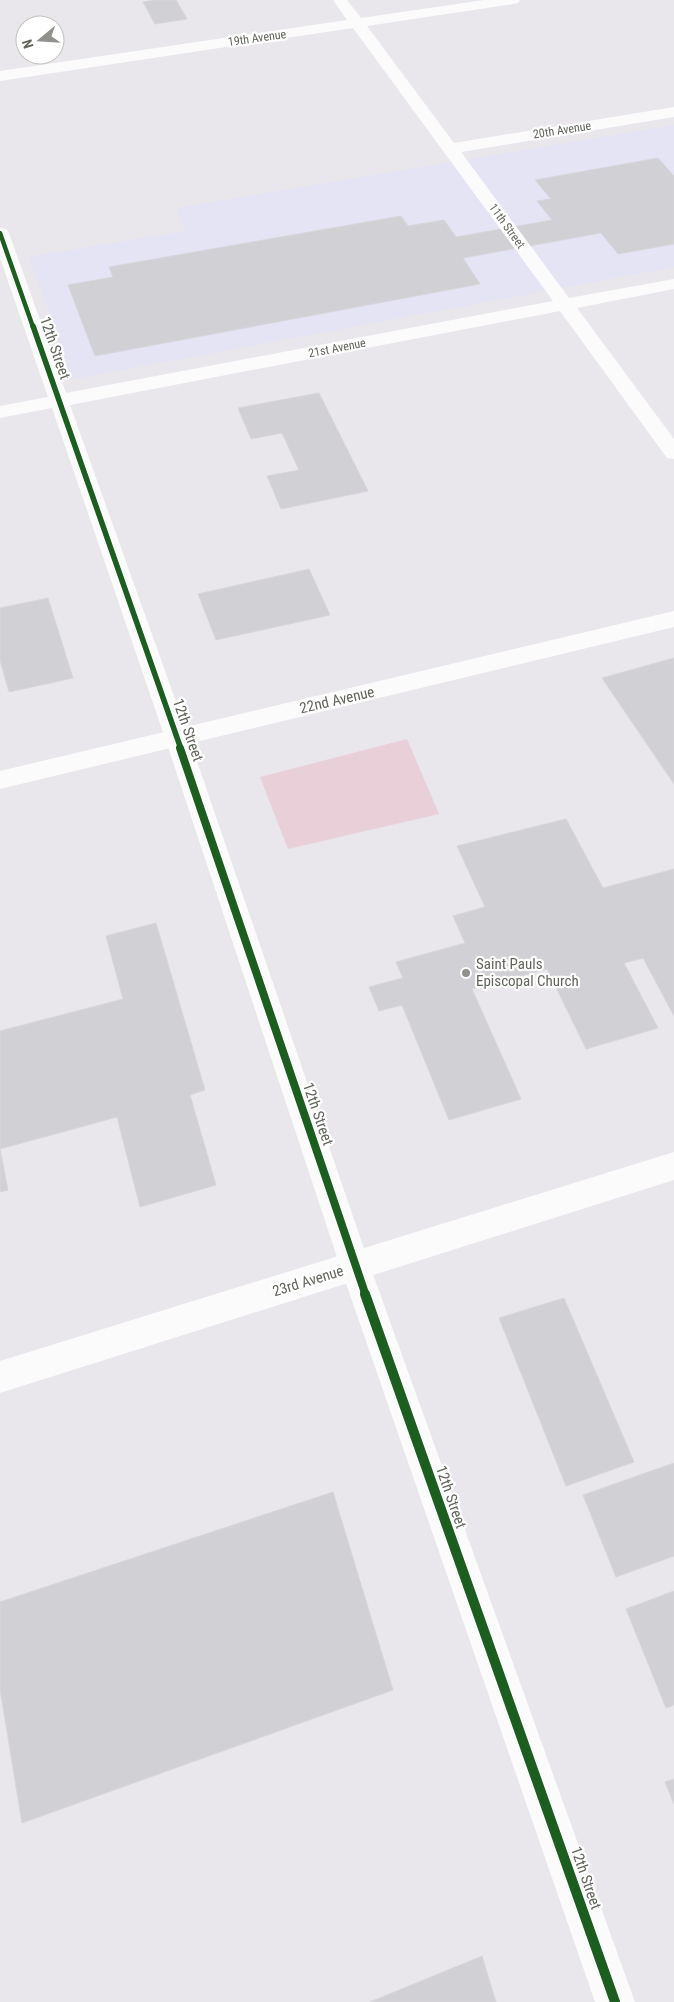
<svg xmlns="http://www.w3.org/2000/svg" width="674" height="2002" font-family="'Roboto Condensed',sans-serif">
<rect width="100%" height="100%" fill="#e9e6ec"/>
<path fill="#e4e4f5" d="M674,125v142l-601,112 -44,-122 157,-26 -10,-23z"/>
<path fill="#e9d0d8" d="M407,739l32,75 -151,35 -28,-72z"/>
<path fill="#d1d0d4" stroke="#d8d5dc" d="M155,0h21l11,19 -32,5 -12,-22z
M658,158l16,18v68l-56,10 -17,-21 -138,25 17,26 -385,72 -27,-71 45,-8 -4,-10 292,-51 7,10 36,-6 12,17 96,-17 -15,-19 14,-2 -16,-19z
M319,393l49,98 -87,18 -14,-33 32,-6 -17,-37 -31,6 -13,-31z
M309,569l21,46 -114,25 -18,-46z
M48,598l25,80 -64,14 -9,-32v-52z
M674,658v126l-72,-106z
M566,819l37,69 71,-19v147l-31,-58 -19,5 34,65 -72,21 -39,-80 -75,20 49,110 -72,21 -47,-115 -23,6 -10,-24 34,-9 -7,-16 69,-19 -12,-27 32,-9 -28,-61z
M156,923l49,167 -15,5 26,90 -76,22 -23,-90 -117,32 8,41 -8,2v-161l123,-32 -17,-63z
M564,1298l70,164 -68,24 -67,-168z
M674,1463v93l-58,21 -33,-82z
M333,1492l60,198 -371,133 -22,-134v-87z
M674,1591v114l-8,3 -40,-99z
M674,1779v25l-9,-22z
M482,1956l14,46h-126z"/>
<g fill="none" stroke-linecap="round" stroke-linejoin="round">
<path fill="#fcfbfc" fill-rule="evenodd" d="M333,0h14l14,18 123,-18h36l-2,3 -5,1 -146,22 87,117 220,-36v10l-213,35 108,146 105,-19v10l-97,19 97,131v20l-7,-1 -107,-147 -490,94 119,333 181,528 265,736h-40l-255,-736 -175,-528 -113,-330 -52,10v-12l48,-9 -48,-139v-30l6,1 3,4 57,160 487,-92 -200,-273 -353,53v-10l347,-51z"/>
<path fill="#fcfbfc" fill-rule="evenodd" d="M674,611v16l-674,162v-18z
M674,1152v28l-674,213v-32z"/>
<defs>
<path id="cycleway-far3" d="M0,233l33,94"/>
<path id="cycleway-far2" d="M33,326l148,423"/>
<path id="cycleway-far1" d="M180,748l186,548"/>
<path id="cycleway" d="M365,1294l250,708"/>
</defs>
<use href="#cycleway-far3" stroke="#fff" stroke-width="6"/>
<use href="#cycleway-far2" stroke="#fff" stroke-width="8"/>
<use href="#cycleway-far1" stroke="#fff" stroke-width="11"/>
<use href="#cycleway" stroke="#fff" stroke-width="13"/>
<use href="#cycleway-far3" stroke="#1b5e20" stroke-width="4.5"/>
<use href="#cycleway-far2" stroke="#1b5e20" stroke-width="5.5"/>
<use href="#cycleway-far1" stroke="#1b5e20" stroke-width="8"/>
<use href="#cycleway" stroke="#1b5e20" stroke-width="10"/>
</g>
<circle fill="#91928e" stroke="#fff" stroke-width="2" cx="466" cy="973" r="5"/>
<g text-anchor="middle" stroke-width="4.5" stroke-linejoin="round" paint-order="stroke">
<g font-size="12" fill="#62655b" stroke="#fff">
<text transform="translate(257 38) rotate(-8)" y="4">19th Avenue</text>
<text transform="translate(562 130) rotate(-9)" y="4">20th Avenue</text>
<text transform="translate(507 226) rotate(54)" y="4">11th Street</text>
<text transform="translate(337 348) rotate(-11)" y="4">21st Avenue</text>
</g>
<g font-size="15" fill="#62655b" stroke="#fff">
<text transform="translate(55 348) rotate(71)" y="5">12th Street</text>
<text transform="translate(337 700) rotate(-13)" y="5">22nd Avenue</text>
<text transform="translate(188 730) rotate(71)" y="5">12th Street</text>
<text transform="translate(318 1114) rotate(71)" y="5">12th Street</text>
<text transform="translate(308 1281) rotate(-17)" y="5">23rd Avenue</text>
<text transform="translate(451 1497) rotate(71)" y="5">12th Street</text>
<text transform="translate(586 1878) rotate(71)" y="5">12th Street</text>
</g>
<g font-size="15" fill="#62655b" stroke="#fff" text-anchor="start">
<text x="476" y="969">Saint Pauls<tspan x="476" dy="17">Episcopal Church</tspan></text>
</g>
</g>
<g transform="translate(40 40) rotate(252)"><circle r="24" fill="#ffffff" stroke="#c0c1bd"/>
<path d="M0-4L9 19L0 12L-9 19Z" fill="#91928e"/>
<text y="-8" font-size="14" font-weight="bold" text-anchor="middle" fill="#62655b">N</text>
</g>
</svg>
